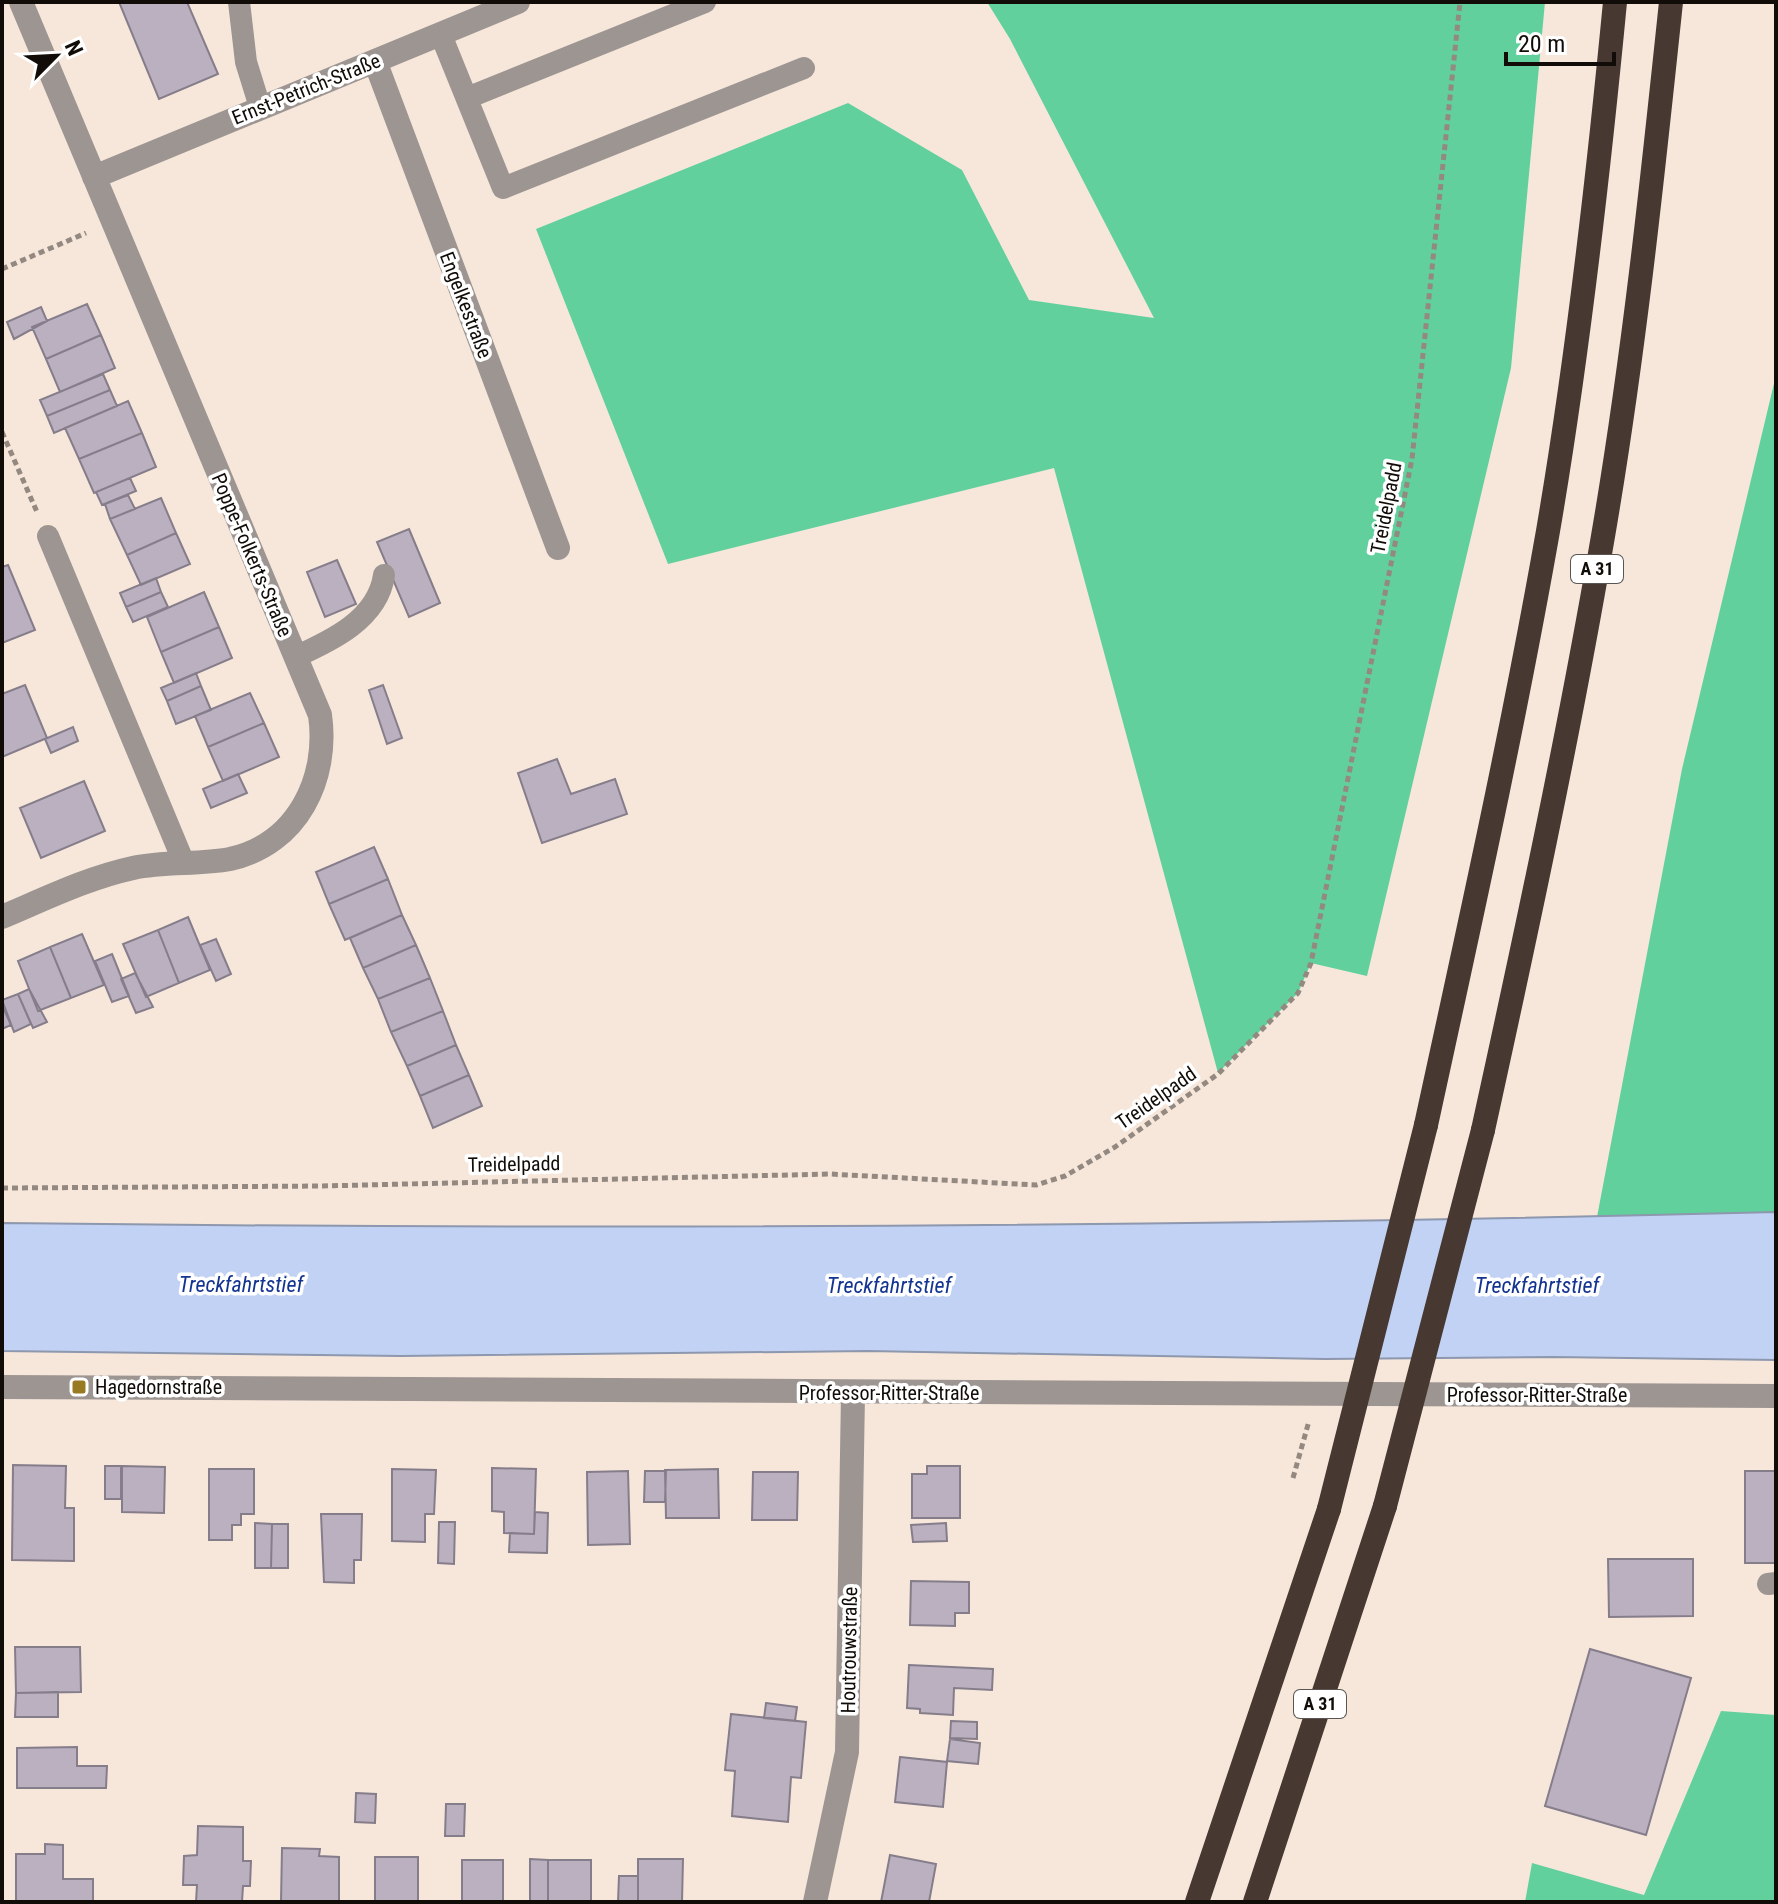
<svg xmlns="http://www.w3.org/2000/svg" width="1778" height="1904" font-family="'Roboto Condensed',sans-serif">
<rect width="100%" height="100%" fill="#f7e7db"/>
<path fill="#61d09d" d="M987,2h558l-34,366 -144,608 -56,-13 -13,30 -80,80 -164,-605 -386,96 -132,-335 312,-126 114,67 67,130 125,18 -144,-279z
M1776,375v837l-179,5 85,-448z
M1721,1711l55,4v187h-251l7,-39 112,32z"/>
<path fill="#c2d2f4" stroke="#8d97ad" stroke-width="2" d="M1776,1212v148l-223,-3 -228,2 -457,-8 -467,5 -399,-5v-128c591,7 1183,4 1774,-11z"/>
<path fill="#bab0bf" stroke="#867d8b" stroke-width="2" d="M119,2h68l31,72 -59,25z
M87,304l14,31 -55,24 -14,-32z
M41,307l6,14 -33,18 -7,-17z
M101,335l14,33 -55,24 -14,-33z
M103,374l7,16 -63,26 -7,-16z
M110,390l7,16 -63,27 -7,-17z
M128,401l14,32 -63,26 -14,-31z
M142,433l14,34 -62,26 -15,-34z
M130,478l6,13 -34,14 -6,-13z
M128,495l7,14 -25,10 -5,-15z
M161,498l15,35 -49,22 -17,-36z
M409,529l31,74 -31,14 -32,-75z
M176,533l14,31 -49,21 -14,-30z
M337,560l19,44 -31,13 -18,-45z
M8,565l27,65 -33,13v-76z
M156,578l5,14 -35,15 -6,-14z
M161,592l7,15 -35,15 -7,-15z
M204,592l15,35 -58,25 -14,-35z
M219,627l13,31 -58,25 -13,-31z
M196,673l5,13 -34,15 -6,-13z
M25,685l22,53 -45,19v-63z
M383,685l19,53 -15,6 -18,-54z
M201,686l10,24 -35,14 -9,-23z
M250,693l14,30 -56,24 -13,-31z
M264,723l15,34 -56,24 -15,-34z
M73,727l5,14 -27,12 -6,-14z
M557,759l14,35 44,-15 12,35 -85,29 -24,-70z
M238,774l9,19 -36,15 -8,-19z
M84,781l21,50 -64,27 -21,-50z
M374,847l14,32 -59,25 -13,-32z
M388,879l14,36 -57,25 -16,-36z
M402,915l14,30 -53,23 -13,-30z
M188,917l22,53 -31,13 -21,-53z
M158,930l21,53 -33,14 -23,-53z
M82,934l22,51 -33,13 -21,-51z
M216,939l15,35 -15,7 -16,-36z
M416,945l14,33 -52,21 -15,-31z
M50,947l21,51 -33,13 -20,-50z
M112,954l17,42 -17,6 -17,-41z
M135,973l18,34 -17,6 -15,-34z
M430,978l13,33 -52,21 -13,-33z
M29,989l18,33 -14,6 -15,-34z
M18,994l13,30 -17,8 -12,-32z
M2,1005l9,20 -9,4z
M443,1011l13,34 -49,21 -16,-34z
M456,1045l13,30 -49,21 -13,-30z
M469,1075l13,31 -49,22 -13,-32z
M13,1465l53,1 -1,42h9v53l-62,-1z
M105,1466h16v33h-16z
M122,1466l43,1 -1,46 -42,-1z
M927,1466h33v52h-48v-44h15z
M492,1468l44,1 -2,65 -30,-1v-21l-12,-1z
M209,1469h45v45h-13v11h-9v15h-23z
M392,1469l44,1 -2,44h-9v28l-33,-1z
M718,1469l1,49h-53l-1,-48z
M628,1471l2,73 -42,1 -1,-73z
M645,1471h21l-1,31h-21z
M1745,1471h31v92h-31z
M753,1472h45l-1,48h-45z
M535,1512l13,1 -1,40 -38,-1 1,-19 24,1z
M321,1514h41l-1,46h-7v23l-30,-1z
M439,1522h16l-1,42 -16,-1z
M255,1523l17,1 -1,44h-16z
M946,1523l1,18 -34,1 -2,-17z
M272,1524h16v44h-17z
M1608,1559h85v57l-84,1z
M911,1581l58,1v31h-14v13l-45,-1z
M15,1647h65l1,45 -65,1z
M1590,1649l101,29 -45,157 -101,-29z
M909,1665l84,4 -1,21 -38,-2 -1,27 -33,-2v-4l-13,-1z
M58,1692v25h-43l1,-24z
M766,1703l31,4 -2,14 -31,-3z
M731,1714l75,8 -5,56 -10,-1 -3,45 -56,-6 3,-45 -10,-1z
M951,1721l26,1v17l-27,-1z
M950,1739l30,4 -2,21 -31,-3z
M77,1747v19h30l-1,22h-89v-40z
M900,1757l47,5 -4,45 -48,-5z
M356,1793l20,1 -1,29 -20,-1z
M446,1804h19l-1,32h-19z
M198,1826l45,1v34h8l-1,25h-7l-1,16h-46l1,-17h-14l1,-29 13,-1z
M45,1844l18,1v34h30v23h-77v-48h29z
M282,1848l38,1 -1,7 20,1v45h-58z
M890,1855l46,9 -7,38h-48z
M375,1857h43v45h-43z
M530,1859l18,1v42h-18z
M638,1859h45l-1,43h-44z
M462,1860h41v42h-41z
M548,1860h43v42h-43z
M619,1876h19v26h-20z"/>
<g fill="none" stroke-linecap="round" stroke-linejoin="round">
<path stroke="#948980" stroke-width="5" stroke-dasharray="6 4" stroke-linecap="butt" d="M2,269l84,-36
M2,432l35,80
M2,1188l320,-2 508,-12 206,11 29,-9 50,-29 103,-73 80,-81 13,-30 101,-504 48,-457
M1293,1478l16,-57"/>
<path stroke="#9d9591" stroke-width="22" d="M239,2l7,60 14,45
M441,35l62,153 301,-120
M467,98l238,-96
M48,536l136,327
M295,657c36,-16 83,-38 89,-82
M1768,1584l8,-1"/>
<path stroke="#9d9591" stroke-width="24" d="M375,61l183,487
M94,177l424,-175
M2,917c43,-18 85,-39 131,-49 32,-7 65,-3 97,-9 68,-15 99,-81 90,-144l-299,-713
M2,1387l1774,9
M815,1902l32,-150 6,-358"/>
<path stroke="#473931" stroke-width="24" d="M1426,1125c43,-198 87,-395 122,-594 30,-175 50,-352 67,-529
M1483,1130c43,-196 85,-391 119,-588 31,-179 50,-359 69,-540
M1197,1902l132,-393
M1255,1902l130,-396"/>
<path stroke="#473931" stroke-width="24" d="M1385,1506l98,-376
M1329,1509l97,-384"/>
</g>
<rect fill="#987a22" stroke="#fff" stroke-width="3" x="71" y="1379" width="16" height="16" rx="4"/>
<g text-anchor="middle" stroke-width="7" stroke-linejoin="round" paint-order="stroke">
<g fill="#fff" stroke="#585552" stroke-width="2">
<rect x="1571" y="555" width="52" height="28" rx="6"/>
<rect x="1294" y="1690" width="52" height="28" rx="6"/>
</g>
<g font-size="18" font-weight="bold" fill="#110c08">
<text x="1597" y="575">A 31</text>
<text x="1320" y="1710">A 31</text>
</g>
<g font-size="20" fill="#110c08" stroke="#fff">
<text transform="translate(306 89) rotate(-22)" y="7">Ernst-Petrich-Straße</text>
<text transform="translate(466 305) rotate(69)" y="7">Engelkestraße</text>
<text transform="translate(1386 508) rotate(-79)" y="7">Treidelpadd</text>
<text transform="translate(252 555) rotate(67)" y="7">Poppe-Folkerts-Straße</text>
<text transform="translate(1156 1098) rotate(-35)" y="7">Treidelpadd</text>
<text transform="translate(514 1164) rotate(-1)" y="7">Treidelpadd</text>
<text x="889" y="1400">Professor-Ritter-Straße</text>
<text x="1537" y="1402">Professor-Ritter-Straße</text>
<text transform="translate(849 1650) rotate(-89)" y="7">Houtrouwstraße</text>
</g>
<g font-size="20" fill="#110c08" stroke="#fff" text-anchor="start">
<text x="95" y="1394">Hagedornstraße</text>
</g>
<g font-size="22" font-style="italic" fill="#143491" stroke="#fff">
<text x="241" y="1292">Treckfahrtstief</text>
<text x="889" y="1293">Treckfahrtstief</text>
<text x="1537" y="1293">Treckfahrtstief</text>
</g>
</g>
<rect width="1778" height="1904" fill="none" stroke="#110c08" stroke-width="8"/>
<g transform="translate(56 56) rotate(66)" stroke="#ffffff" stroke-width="6" paint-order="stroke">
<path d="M0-6L14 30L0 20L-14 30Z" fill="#110c08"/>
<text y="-12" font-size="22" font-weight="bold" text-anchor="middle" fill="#110c08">N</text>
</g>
<path d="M1506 52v12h108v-12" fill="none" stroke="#110c08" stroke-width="4"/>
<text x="1518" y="52" font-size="24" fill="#110c08" stroke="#ffffff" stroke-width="6" paint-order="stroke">20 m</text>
</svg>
